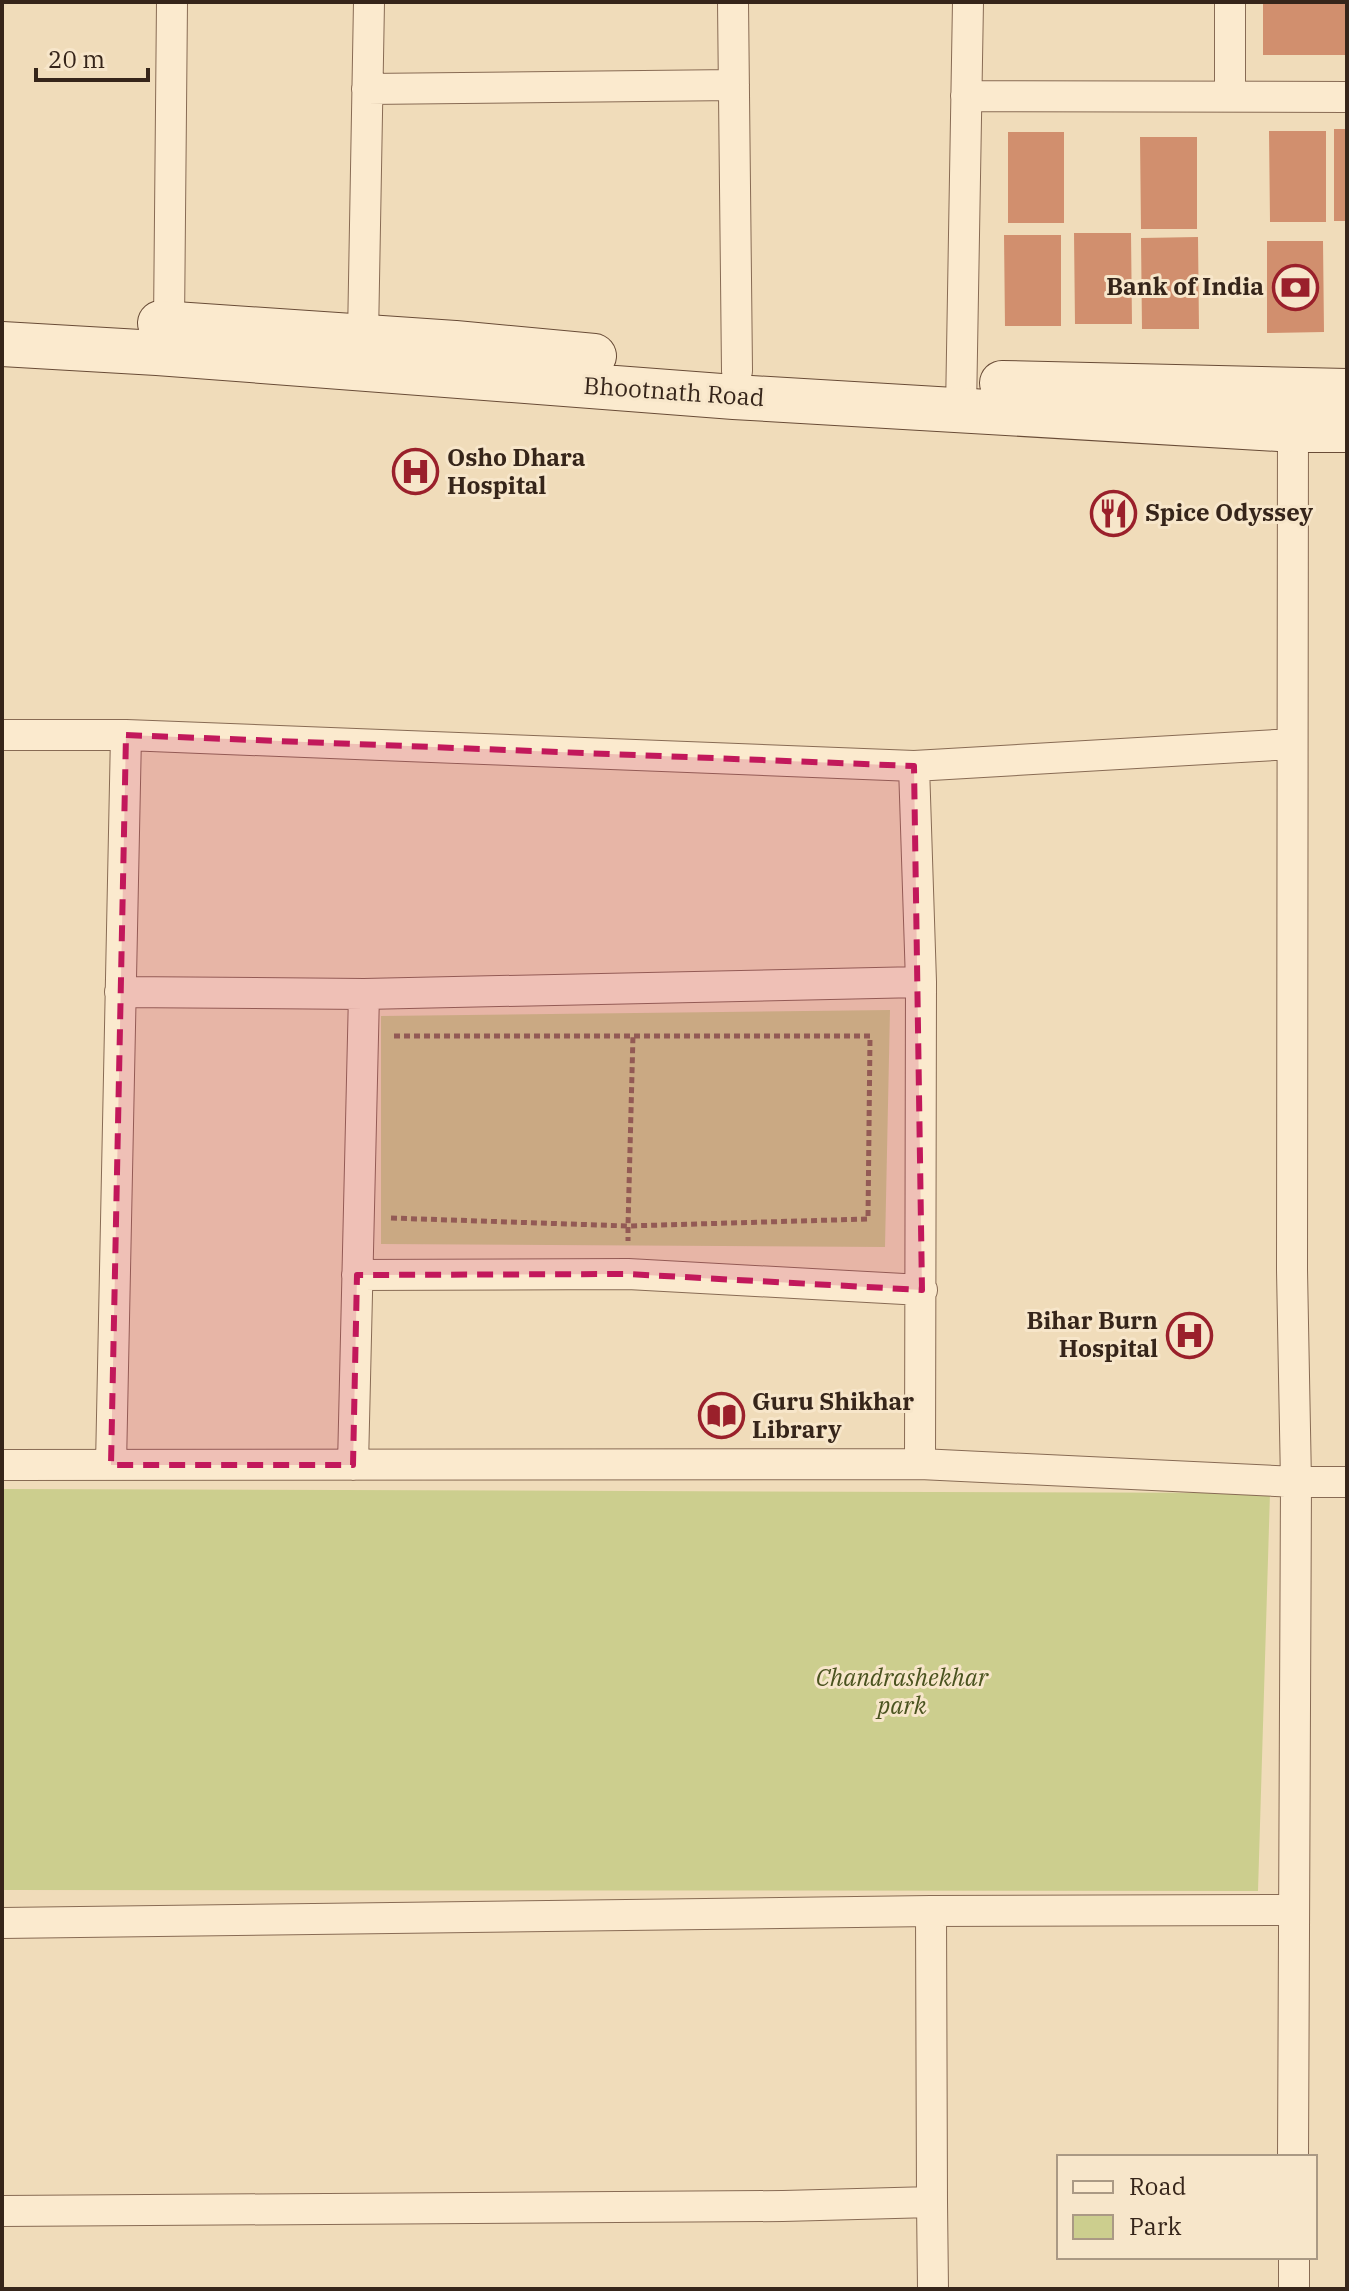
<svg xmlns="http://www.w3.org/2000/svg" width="1349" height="2291" font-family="'IBM Plex Serif',serif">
<rect width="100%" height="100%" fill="#f0dcba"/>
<path fill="#ccce8e" d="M890,1010l-5,237 -504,-3v-228z
M2,1489l1268,4 -12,398 -1256,-1z"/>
<path fill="#d18f6e" d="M1263,2h84v53h-84z
M1334,129h13v92h-13z
M1269,131h57v91h-56z
M1008,132h56v91h-56z
M1140,137h57v92h-56z
M1074,233h57l1,91h-57z
M1004,235h57v91h-56z
M1198,237l1,92h-57l-1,-91z
M1267,241h56l1,91 -57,1z"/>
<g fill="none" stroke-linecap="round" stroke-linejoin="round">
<defs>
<path id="street" d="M733,2l4,369
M367,89l367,-4
M966,96l381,1
M1230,96v-94
M363,337l6,-335
M163,339l6,-15 3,-322
M961,410l7,-408
M2,735h124l788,31 378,-22
M914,766l7,216
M120,992l244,2
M357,1275l271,-1 294,16
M2,1465l918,-1 376,18h51
M111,1465l15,-730
M353,1465l11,-471 557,-12 -1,482
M931,1911l1,291
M2,1923l929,-12 361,-1
M1293,2157l3,-675 -4,-212 1,-859
M2,2211l781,-5 149,-4 1,87
M1294,2257v32"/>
<path id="secondary" d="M160,323l295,20 139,13
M2,344l155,9 577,44 561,33h52
M1002,383l345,8"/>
</defs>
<use href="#street" stroke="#886b54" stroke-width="32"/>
<use href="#secondary" stroke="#694c37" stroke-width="46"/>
<path stroke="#886b54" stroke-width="5" stroke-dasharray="6 4" stroke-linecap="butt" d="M394,1036h476l-2,183 -240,7v15
M391,1218l237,8 5,-191"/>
<use href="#street" stroke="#fbeace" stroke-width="30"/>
<use href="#secondary" stroke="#fbeace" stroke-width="44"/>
</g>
<path fill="#c2185b" fill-opacity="0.2" stroke="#c2185b" stroke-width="6" stroke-dasharray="16 10" stroke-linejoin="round" d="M126,735l788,31 8,524 -294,-16 -271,1 -4,190h-242z"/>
<defs>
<symbol id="bank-ring" viewBox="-11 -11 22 22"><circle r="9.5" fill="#f7e6ca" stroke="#9a202b" stroke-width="1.5"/><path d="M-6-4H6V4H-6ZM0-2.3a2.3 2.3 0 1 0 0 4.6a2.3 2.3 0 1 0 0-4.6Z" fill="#9a202b"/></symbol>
<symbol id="hospital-ring" viewBox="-11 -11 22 22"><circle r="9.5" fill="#f7e6ca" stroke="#9a202b" stroke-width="1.5"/><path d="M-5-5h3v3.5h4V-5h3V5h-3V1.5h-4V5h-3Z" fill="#9a202b"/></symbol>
<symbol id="restaurant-ring" viewBox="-11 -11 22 22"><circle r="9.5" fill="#f7e6ca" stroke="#9a202b" stroke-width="1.5"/><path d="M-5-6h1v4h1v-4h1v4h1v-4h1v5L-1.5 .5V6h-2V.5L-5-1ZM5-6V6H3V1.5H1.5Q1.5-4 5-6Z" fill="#9a202b"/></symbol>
<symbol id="library-ring" viewBox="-11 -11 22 22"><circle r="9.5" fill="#f7e6ca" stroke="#9a202b" stroke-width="1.5"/><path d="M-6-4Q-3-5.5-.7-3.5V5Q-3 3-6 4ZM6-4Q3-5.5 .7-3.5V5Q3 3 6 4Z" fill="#9a202b"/></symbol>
</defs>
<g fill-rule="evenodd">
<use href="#bank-ring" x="1270" y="262" width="51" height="51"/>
<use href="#hospital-ring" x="390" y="446" width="51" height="51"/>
<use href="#restaurant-ring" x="1088" y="488" width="51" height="51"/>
<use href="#hospital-ring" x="1164" y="1310" width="51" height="51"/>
<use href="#library-ring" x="696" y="1390" width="51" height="51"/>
</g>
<g text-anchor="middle" stroke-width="6" stroke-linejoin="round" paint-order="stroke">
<g font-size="24" font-weight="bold" fill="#36251a" stroke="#f7e6ca" text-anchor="start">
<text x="1264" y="295" text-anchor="end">Bank of India</text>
<text x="447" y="466">Osho Dhara<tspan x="447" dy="28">Hospital</tspan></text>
<text x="1145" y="521">Spice Odyssey</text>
<text x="1158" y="1329" text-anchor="end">Bihar Burn<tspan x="1158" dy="28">Hospital</tspan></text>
<text x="752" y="1410">Guru Shikhar<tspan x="752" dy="28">Library</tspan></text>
</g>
<g font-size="24" fill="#36251a" stroke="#f7e6ca">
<text transform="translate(674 392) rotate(4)" y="8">Bhootnath Road</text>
</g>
<g font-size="24" font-style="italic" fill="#4a531f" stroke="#f7e6ca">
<text x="902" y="1686">Chandrashekhar<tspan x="902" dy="28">park</tspan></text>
</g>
</g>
<rect width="1349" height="2291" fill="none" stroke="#36251a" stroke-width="8"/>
<rect x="1057" y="2155" width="260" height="104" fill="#f7e6ca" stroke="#aa9984" stroke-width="2"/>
<rect x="1073" y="2181" width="40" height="12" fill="#fbeace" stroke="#aa9984" stroke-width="2"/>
<text x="1129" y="2195" font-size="24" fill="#36251a">Road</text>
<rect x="1073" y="2215" width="40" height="24" fill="#ccce8e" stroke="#aa9984" stroke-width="2"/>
<text x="1129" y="2235" font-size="24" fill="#36251a">Park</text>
<path d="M36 68v12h112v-12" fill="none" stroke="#36251a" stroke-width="4"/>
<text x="48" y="68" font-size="24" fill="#36251a" stroke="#f7e6ca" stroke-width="6" paint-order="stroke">20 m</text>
</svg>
